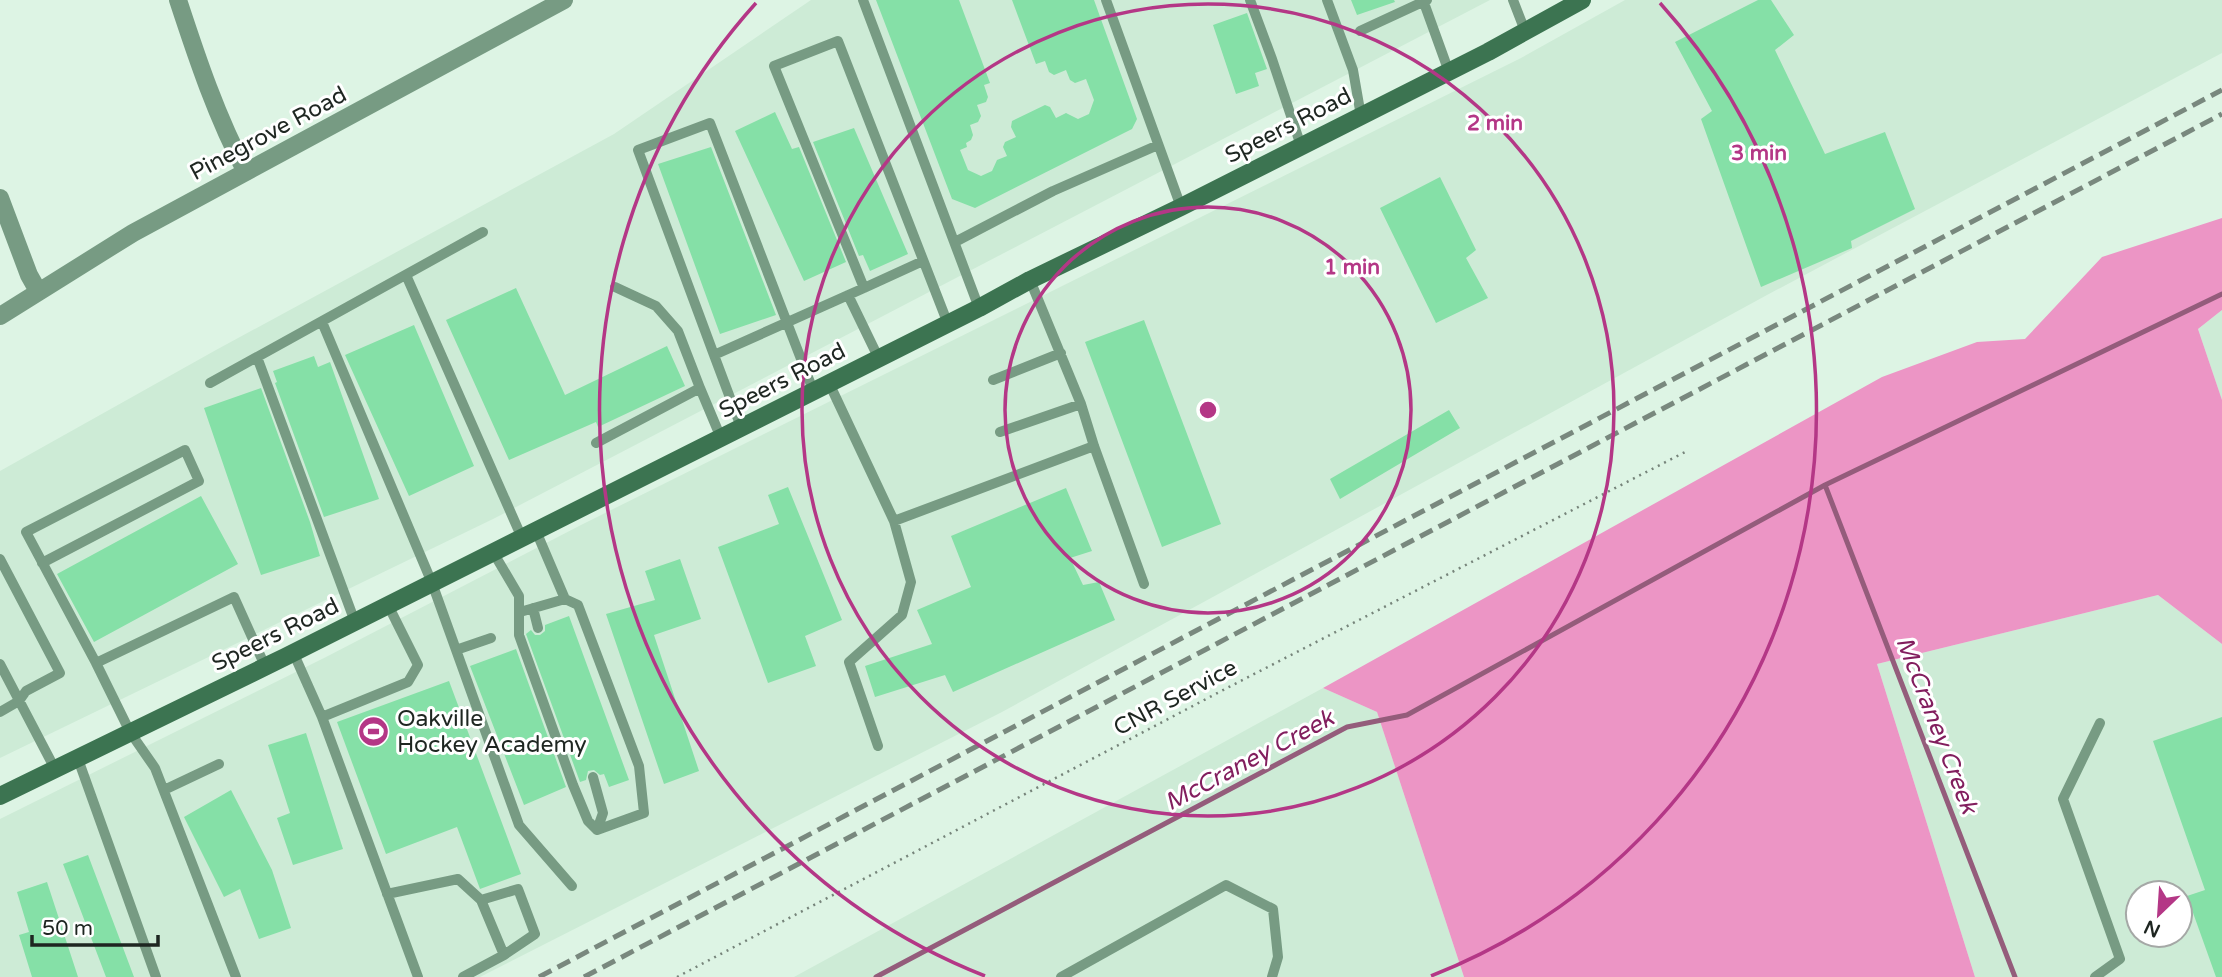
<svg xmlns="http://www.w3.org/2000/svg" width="2222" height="977" font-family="'Varela Round',sans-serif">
<rect width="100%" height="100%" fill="#ddf4e4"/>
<path fill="#cdebd6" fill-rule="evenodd" d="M811,0h679l-997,519 -493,239v-287l216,-121 398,-216z
M1625,0h597v53l-455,242 -765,417 -522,265h-480v-158l326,-162 255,-132 940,-467z
M2222,310v90l-24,-71z
M2158,595l64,49v333h-247l-98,-313zM2138,893h42v42h-42z
M1323,688l54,24 87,265h-670z"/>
<path fill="#ec95c5" d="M2222,218v92l-24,19 24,71v244l-64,-49 -281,69 98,313h-511l-87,-265 -54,-24 559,-311 95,-35 48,-3 77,-82z"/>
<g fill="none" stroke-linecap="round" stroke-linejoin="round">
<path stroke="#945c7b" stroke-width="5" d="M876,977l471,-250 60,-12 418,-230
M2015,977l-190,-492 397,-191"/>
</g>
<path fill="#85e0a7" d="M876,0h83l31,83 -6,2 4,12 -2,5 -9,3 4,11 -3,6 -8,3 3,10 -2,5 -5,3 1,4 -7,3 8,20 13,6 11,-5 5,-11 10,-4 -4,-9 2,-5 11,-5 -5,-10 1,-6 33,-16 5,2 6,11 10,-5 12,6 11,-5 5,-14 -8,-21 -11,4 -5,-3 -4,-10 -12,5 -5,-3 -4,-11 -9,3 -24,-64h82l43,119 -5,10 -157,79 -23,-9z
M1351,0h43l1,2 -38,13z
M1758,0h13l23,35 -19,15 50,104 60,-22 30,77 -64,32 1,7 -91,39 -60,-168 11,-8 -37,-69z
M1247,13l20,56 -12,4 4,13 -23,8 -23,-69z
M775,112l17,37 7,-2 47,115 -42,19 -69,-150z
M854,128l54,126 -38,17 -7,-16 -4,1 -46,-114z
M711,147l65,168 -56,19 -62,-170z
M1440,177l36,73 -10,8 22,40 -52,25 -56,-115z
M516,288l49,107 102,-49 18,40 -87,41 -2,-5 -87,38 -63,-140z
M1144,320l77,204 -59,23 -77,-205z
M414,325l60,141 -65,30 -64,-141z
M314,356l4,11 12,-5 49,137 -55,18 -49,-134 2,-1 -4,-11z
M261,388l49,134 10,34 -59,19 -57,-167z
M1449,410l11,18 -120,71 -10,-20z
M788,487l54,133 -37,16 11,30 -48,17 -50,-136 61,-23 -11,-29z
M1066,488l26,63 -22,7 13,27 16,-3 16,38 -162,72 -8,-17 -70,22 -10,-31 67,-22 -15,-34 54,-23 -20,-51z
M201,496l37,68 -144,78 -37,-68z
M680,559l21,60 -47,16 45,136 -35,13 -58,-170 49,-14 -10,-29z
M569,616l60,164 -20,7 -5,-13 -4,1 -6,-5 -6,1 -2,9 -6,2 -54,-148 5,-4 4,5h5l5,-4v-6z
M516,649l50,138 -42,18 -54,-139z
M449,681l72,193 -41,15 -23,-62 -71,27 -49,-132z
M2222,717v260h-6l-29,-81 18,-6 -52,-149z
M306,733l37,116 -50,16 -16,-47 13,-5 -22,-68z
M231,790l41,80 19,58 -32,11 -19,-50 -16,8 -40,-80z
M88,855l46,122h-28l-43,-113z
M47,882l31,95h-46l-13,-42 10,-3 -12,-40z"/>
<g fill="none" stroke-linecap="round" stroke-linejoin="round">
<path stroke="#76847a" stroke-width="2.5" stroke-dasharray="2 5" stroke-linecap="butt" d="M677,977l550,-289 462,-238"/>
<path stroke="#779b83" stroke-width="10" d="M863,0l116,308
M1106,0l75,207
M1250,0l22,59 29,87
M1327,0l26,70 8,46
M1423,0l26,72
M1513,0l12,31
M1360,31l67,-31
M955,242l98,-51 105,-46
M406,275l116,263
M1030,280l51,124 13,42 50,138
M615,287l41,19 22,25 22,57
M864,288l59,-27
M848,295l31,64
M322,322l110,261 87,242 53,61
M714,355l27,72
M257,357l98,265
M993,380l68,-27
M210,383l273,-151
M829,383l65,138 200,-75
M813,390l-103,-267 -72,27 76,205 150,-67 -90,-222 64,-25 110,283
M1000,432l81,-28
M596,443l104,-55 21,50
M493,552l26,44v39l54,150 15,36 9,9
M0,559l60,114 -34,18 -7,10 -19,11
M42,563l157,-82 -14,-31 -159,82 70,131
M565,599l13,6 61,161 5,47 -47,17
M533,608l5,20
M520,612l45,-13 -29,-68
M456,650l35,-12
M293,652l29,65 86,-35 10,-17 -30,-60
M0,664l55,105
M322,717l96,260
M878,746l-29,-84 53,-47 9,-33 -17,-61
M78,759l78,218
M593,777l10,36 -6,17
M164,790l55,-26
M387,894l71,-15 23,21 23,55 -41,22
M481,900l37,-11 17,45 -31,21
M236,977l-81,-209 -25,-36 -34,-69 138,-66 31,69
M1061,977l165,-92 47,24 5,48 -6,20
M2095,977l25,-18 -57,-160 37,-76"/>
<path stroke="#779b83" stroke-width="18" d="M178,0c19,58 39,118 68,172
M0,198l29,77 9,16
M0,316l133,-83 431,-233"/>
<path stroke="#3c7451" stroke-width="18" d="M0,796l285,-139 694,-349 51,-28 151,-73 307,-155 94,-52"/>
<path stroke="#79887e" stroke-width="5" stroke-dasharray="14 7" stroke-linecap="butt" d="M539,977l1683,-887
M584,977l1638,-863"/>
</g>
<g fill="none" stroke="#b43786" stroke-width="3.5">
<circle cx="1208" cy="410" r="203"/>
<circle cx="1208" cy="410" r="406"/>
<path d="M985 976A608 608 0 0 1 756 3M1660 3A608 608 0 0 1 1431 976"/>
</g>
<defs>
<symbol id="stadium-disc" viewBox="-11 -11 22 22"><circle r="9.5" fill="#b43786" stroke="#fff"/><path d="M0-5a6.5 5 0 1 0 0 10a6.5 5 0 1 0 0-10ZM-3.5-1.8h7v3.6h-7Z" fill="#fff"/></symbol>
</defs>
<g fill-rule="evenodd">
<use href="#stadium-disc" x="356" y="714" width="35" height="35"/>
</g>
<g text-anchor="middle" stroke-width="6" stroke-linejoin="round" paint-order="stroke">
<g font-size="23" fill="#1e2621" stroke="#fff">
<text transform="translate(1288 125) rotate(-27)" y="8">Speers Road</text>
<text transform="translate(268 133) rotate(-28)" y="8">Pinegrove Road</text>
<text transform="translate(782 380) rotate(-27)" y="8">Speers Road</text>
<text transform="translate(275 634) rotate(-26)" y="8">Speers Road</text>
<text transform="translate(1175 697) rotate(-28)" y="8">CNR Service</text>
</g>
<g font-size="23" fill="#1e2621" stroke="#fff" text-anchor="start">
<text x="397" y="726">Oakville<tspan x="397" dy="26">Hockey Academy</tspan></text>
</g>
<g font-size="24" font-style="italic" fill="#821e5e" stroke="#fff">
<text transform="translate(1937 725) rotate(69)" y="8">McCraney Creek</text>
<text transform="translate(1249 760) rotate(-28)" y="8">McCraney Creek</text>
</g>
</g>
<circle cx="1208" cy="410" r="10" fill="#b43786" stroke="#fff" stroke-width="3.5"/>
<g font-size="21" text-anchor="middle" font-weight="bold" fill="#b43786" stroke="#fff" stroke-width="6" stroke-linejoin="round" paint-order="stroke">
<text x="1495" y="130">2 min</text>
<text x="1759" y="160">3 min</text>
<text x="1352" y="274">1 min</text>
</g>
<g transform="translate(2159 914) rotate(205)"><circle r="33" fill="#ffffff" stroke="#a5a8a6" stroke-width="2"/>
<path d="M0-5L12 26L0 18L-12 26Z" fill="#b43786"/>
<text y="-10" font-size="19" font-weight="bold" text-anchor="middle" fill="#1e2621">N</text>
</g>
<path d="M32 935v10h126v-10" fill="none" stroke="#1e2621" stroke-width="3.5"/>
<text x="42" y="935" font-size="21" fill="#1e2621" stroke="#ffffff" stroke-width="5" paint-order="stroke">50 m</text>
</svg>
